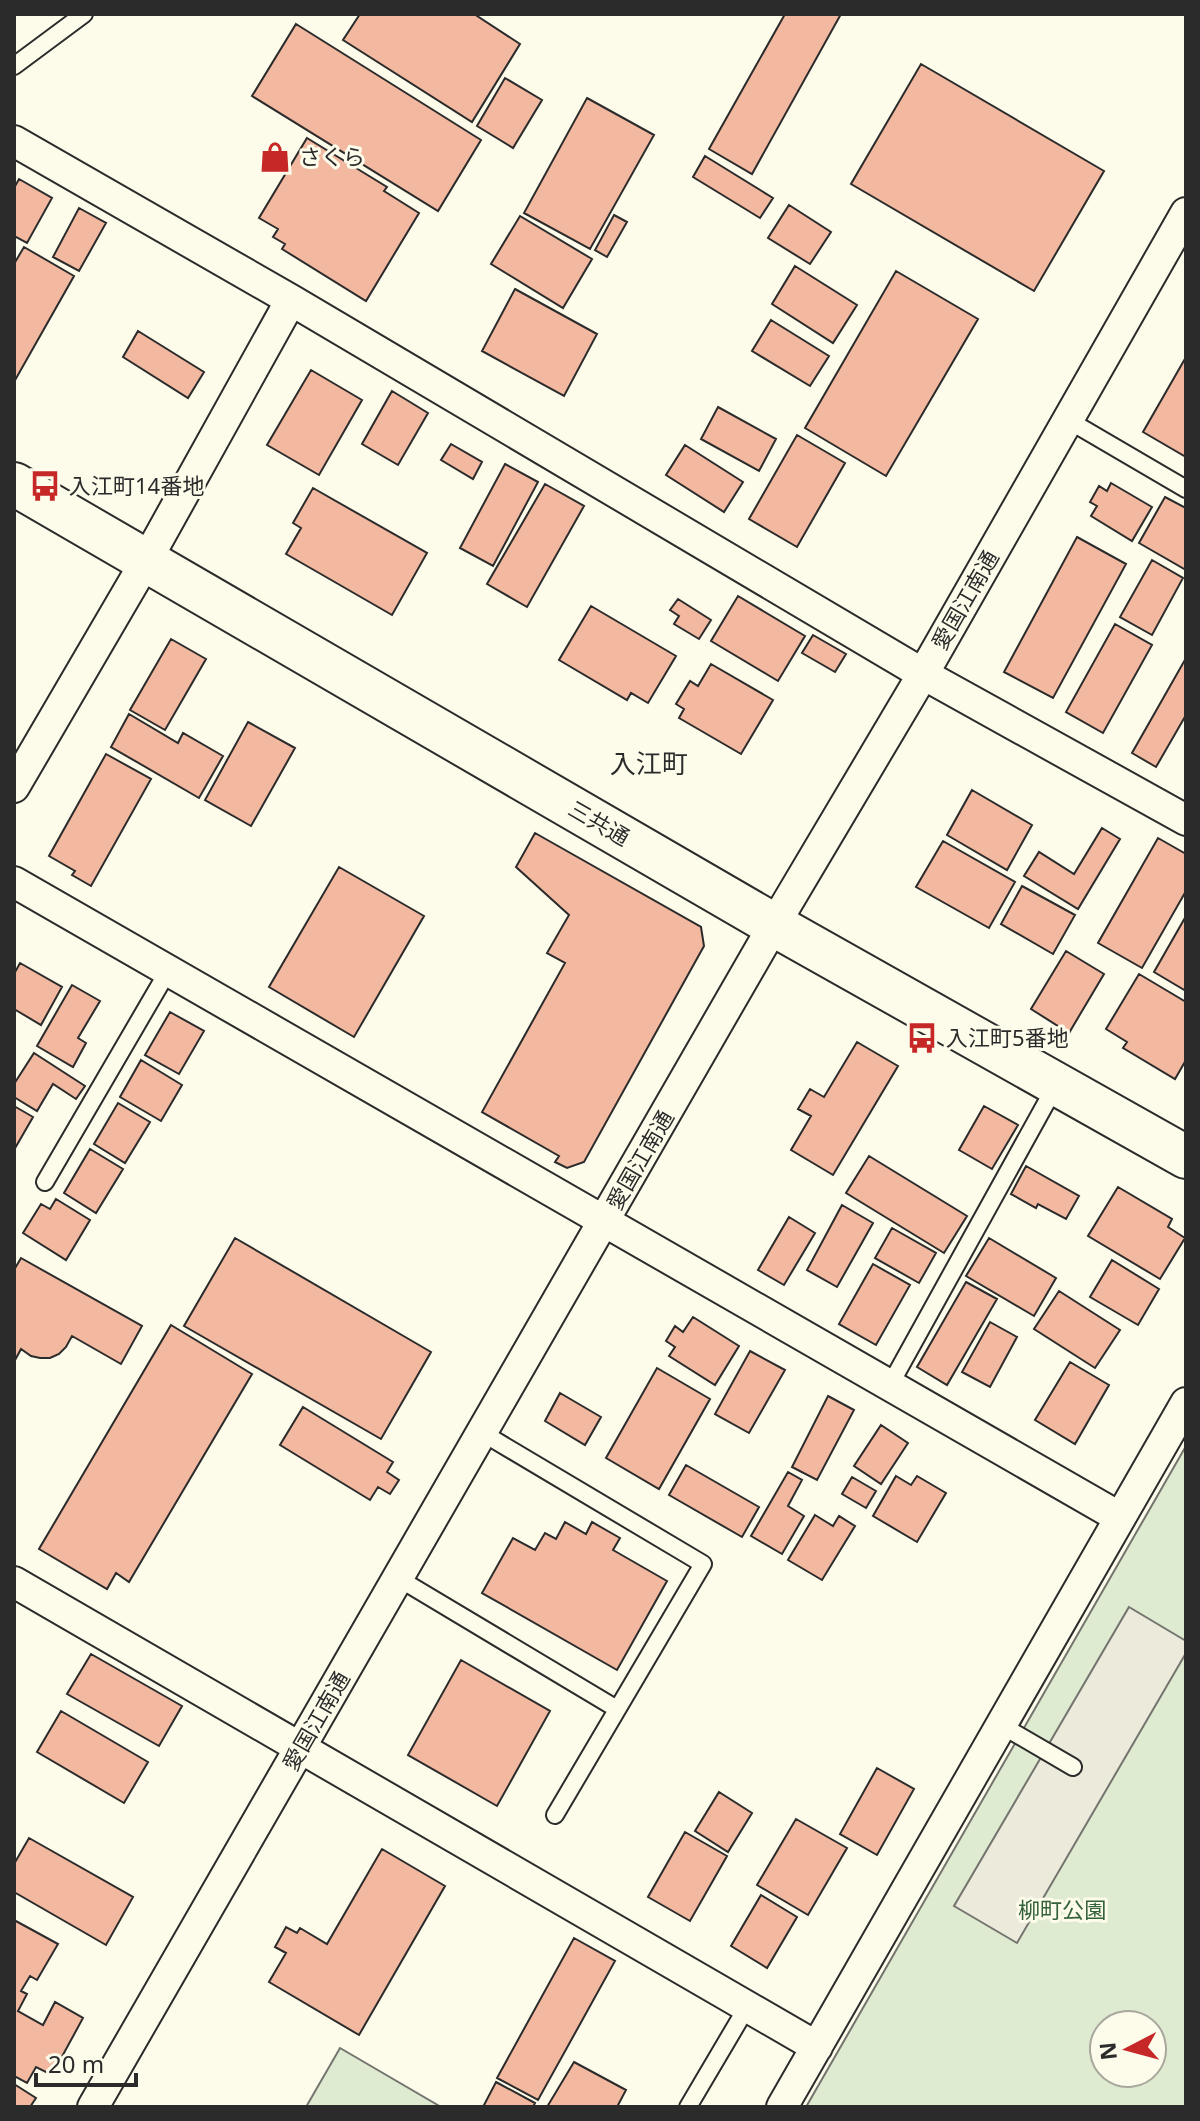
<svg xmlns="http://www.w3.org/2000/svg" width="1200" height="2121" font-family="'Noto Sans','Noto Sans JP',sans-serif">
<rect width="100%" height="100%" fill="#fdfbea"/>
<path fill="#deebd1" stroke="#74746e" stroke-width="2" fill-rule="evenodd" d="M1186,1446v661h-380zM1104,2025h48v48h-48z
M340,2048l101,59h-135z"/>
<path fill="#eceadb" stroke="#74746e" stroke-width="2" d="M1129,1607l57,34v12l-169,290 -63,-37z"/>
<path fill="#f2b8a0" stroke="#2b2b2b" stroke-width="2" d="M360,14h114l46,30 -48,78 -129,-82z
M785,14h56l-89,160 -43,-25z
M296,24l185,116 -43,71 -186,-115z
M921,64l183,107 -70,120 -183,-107z
M505,78l37,22 -29,48 -36,-22z
M587,98l67,37 -64,114 -66,-36z
M307,138l80,49 -3,4 35,22 -53,88 -84,-52 3,-5 -12,-7 5,-8 -19,-11z
M705,156l68,42 -13,20 -67,-41z
M19,179l33,19 -25,45 -13,-7v-48z
M789,205l42,27 -21,32 -42,-26z
M79,208l27,15 -27,48 -26,-14z
M614,215l13,7 -20,35 -12,-7z
M520,216l72,43 -29,49 -72,-44z
M24,247l50,29 -60,106v-118z
M795,266l62,39 -24,38 -61,-39z
M896,271l82,48 -92,157 -81,-48z
M515,289l82,45 -33,62 -82,-45z
M771,320l58,36 -19,30 -58,-35z
M138,331l66,41 -16,26 -65,-41z
M1186,357v100l-43,-25z
M311,370l51,30 -43,75 -52,-30z
M392,391l36,22 -30,52 -36,-21z
M718,407l58,32 -17,32 -58,-32z
M797,435l48,28 -48,84 -48,-28z
M451,444l31,18 -9,17 -32,-19z
M685,445l58,37 -19,30 -58,-37z
M505,464l33,18 -45,84 -33,-18z
M1111,483l41,24 -20,34 -41,-25 6,-10 -7,-4 9,-16 8,5z
M545,484l39,22 -57,101 -40,-23z
M313,488l114,65 -35,62 -106,-61 15,-26 -8,-5z
M1165,497l21,11v62l-47,-27z
M1077,537l49,27 -73,134 -49,-26z
M1152,560l31,18 -31,57 -32,-18z
M738,596l67,40 -27,45 -67,-40z
M678,599l33,21 -12,19 -25,-15 5,-8 -9,-6z
M591,606l85,50 -28,47 -17,-10 -4,7 -68,-40z
M1115,624l37,21 -49,88 -37,-21z
M813,635l33,19 -11,18 -33,-19z
M171,639l35,20 -41,71 -35,-20z
M1186,658v57l-30,52 -24,-14z
M711,664l62,36 -32,54 -62,-36 5,-9 -8,-5 14,-23 8,5z
M129,714l49,29 5,-10 40,23 -24,42 -88,-51z
M248,722l47,26 -44,78 -46,-26z
M106,754l45,25 -60,107 -19,-11 3,-4 -26,-15z
M972,790l60,35 -25,45 -60,-35z
M1102,828l18,11 -42,70 -54,-33 15,-24 35,22z
M535,833l166,94 3,19 -120,216 -17,6 -12,-6 4,-6 -77,-44 83,-149 -18,-10 22,-38 -53,-48z
M1158,838l28,16v37l-44,77 -44,-25z
M943,841l72,41 -26,46 -73,-41z
M339,867l85,49 -70,121 -85,-50z
M1022,886l53,29 -22,39 -52,-30z
M1186,916v75l-32,-19z
M1066,951l38,23 -35,59 -38,-24z
M20,963l42,24 -21,38 -27,-16v-35z
M1139,974l47,28v58l-11,19 -52,-31 4,-6 -21,-13z
M72,985l28,16 -22,37 8,5 -13,24 -36,-21z
M170,1012l34,19 -25,43 -34,-19z
M857,1042l41,24 -65,109 -42,-25 20,-34 -13,-7 12,-20 14,8z
M34,1053l51,33 -9,13 -23,-15 -16,27 -23,-14v-13z
M141,1060l41,25 -21,36 -41,-24z
M118,1103l32,19 -25,41 -31,-19z
M14,1106l19,11 -19,33z
M984,1106l34,19 -26,44 -33,-19z
M90,1149l33,20 -27,44 -32,-20z
M869,1156l98,60 -23,37 -98,-60z
M1026,1166l53,30 -13,23 -28,-15 -2,4 -25,-14z
M1118,1187l54,32 -4,8 17,11 -25,41 -72,-43z
M56,1199l34,21 -24,40 -43,-27 18,-29 9,5z
M842,1205l31,18 -36,64 -30,-17z
M789,1217l26,16 -31,52 -26,-15z
M892,1228l44,25 -17,30 -44,-25z
M235,1238l196,114 -50,87 -197,-113z
M989,1238l67,40 -22,38 -68,-40z
M21,1258l121,68 -21,38 -49,-28 -6,11 -7,7 -9,4h-10l-9,-2 -10,-7 -7,13v-92z
M1112,1260l47,29 -21,36 -48,-28z
M873,1264l37,21 -34,60 -37,-21z
M966,1282l31,17 -50,86 -30,-18z
M1059,1291l61,39 -25,38 -61,-39z
M693,1317l46,29 -24,39 -46,-29 6,-9 -9,-6 9,-15 8,6z
M990,1322l27,15 -27,50 -28,-15z
M171,1325l81,49 -123,208 -13,-9 -9,16 -68,-40z
M750,1351l35,19 -36,63 -34,-19z
M1070,1362l39,23 -34,59 -40,-24z
M657,1368l53,31 -51,90 -53,-31z
M560,1393l41,24 -16,28 -40,-24z
M828,1396l26,14 -37,70 -25,-13z
M303,1407l90,55 -6,10 12,8 -9,14 -12,-7 -8,13 -90,-55z
M881,1425l27,18 -27,41 -27,-18z
M686,1465l73,42 -17,30 -73,-42z
M788,1472l14,8 -14,26 16,10 -22,38 -31,-18z
M896,1476l15,9 6,-9 29,17 -29,49 -44,-26z
M852,1477l24,14 -10,17 -24,-14z
M815,1515l18,11 6,-10 16,10 -33,54 -34,-20z
M565,1522l21,12 6,-12 28,16 -7,12 54,31 -50,89 -135,-77 31,-55 22,12 10,-17 11,6z
M91,1654l91,52 -23,40 -92,-52z
M461,1660l89,51 -53,95 -89,-51z
M61,1711l87,51 -24,41 -87,-51z
M877,1768l37,21 -37,66 -37,-21z
M719,1792l33,21 -24,39 -33,-21z
M796,1819l51,29 -39,67 -51,-30z
M685,1832l42,24 -37,65 -42,-24z
M29,1838l104,59 -27,48 -92,-53v-28z
M382,1849l63,37 -86,149 -90,-53 17,-29 -11,-6 11,-20 11,6 3,-5 27,16z
M761,1895l36,22 -30,51 -36,-22z
M14,1920l44,24 -21,36 -7,-4 -9,15 6,3 -9,17 25,14 12,-23 28,16 -31,57 -16,-8 -9,16 -13,-7z
M574,1938l41,23 -77,139 -41,-22z
M574,2062l52,28 -9,17h-70z
M496,2082l39,21 -2,4h-50z
M14,2084l22,14 -6,9h-16z"/>
<g fill="none" stroke-linecap="round" stroke-linejoin="round">
<defs>
<path id="lane" d="M14,66l70,-52
M1068,420l118,69
M45,1182l123,-211
M890,1385l166,-300
M481,1432l222,132 -148,251
M398,1578l219,131
M1001,1725l72,42
M688,2107l59,-100"/>
<path id="street" d="M14,141l277,159 632,374 263,146
M14,787l132,-226 145,-261
M14,882l1105,635
M14,1582l803,465
M93,2107l681,-1182 149,-251 263,-461
M782,2107l404,-704"/>
<path id="secondary" d="M14,484l760,441 412,232"/>
</defs>
<use href="#lane" stroke="#2b2b2b" stroke-width="20"/>
<use href="#street" stroke="#2b2b2b" stroke-width="34"/>
<use href="#secondary" stroke="#2b2b2b" stroke-width="46"/>
<use href="#lane" stroke="#fdfbea" stroke-width="16"/>
<use href="#street" stroke="#fdfbea" stroke-width="30"/>
<use href="#secondary" stroke="#fdfbea" stroke-width="42"/>
</g>
<defs>
<symbol id="shop-bare" viewBox="-9 -9 18 18"><path d="M-5-2.5h2.3a2.7 3.5 0 0 1 5.4 0H5L5.5 6h-11ZM-1.5-2.5h3a1.5 2.3 0 0 0-3 0Z" fill="#c62828" stroke="#fdfbea" stroke-width="2.5" paint-order="stroke"/></symbol>
<symbol id="bus-bare" viewBox="-9 -9 18 18"><path d="M-5-6H5V4H4V6H2V4H-2V6H-4V4H-5ZM-3.5-4V0h7V-4ZM-3.5 1.2v1.5H-2V1.2ZM2 1.2v1.5H3.5V1.2Z" fill="#c62828" stroke="#fdfbea" stroke-width="2.5" paint-order="stroke"/></symbol>
</defs>
<g fill-rule="evenodd">
<use href="#shop-bare" x="253" y="135" width="44" height="44"/>
<use href="#bus-bare" x="23" y="464" width="44" height="44"/>
<use href="#bus-bare" x="900" y="1016" width="44" height="44"/>
</g>
<g text-anchor="middle" stroke-width="6" stroke-linejoin="round" paint-order="stroke">
<g font-size="22" fill="#2b2b2b" stroke="#fdfbea" text-anchor="start">
<text x="299" y="165">さくら</text>
<text x="69" y="494">入江町14番地</text>
<text x="946" y="1046">入江町5番地</text>
</g>
<g font-size="22" fill="#2b2b2b" stroke="#fdfbea">
<text transform="translate(965 600) rotate(-60)" y="8">愛国江南通</text>
<text transform="translate(599 823) rotate(30)" y="8">三共通</text>
<text transform="translate(640 1160) rotate(-60)" y="8">愛国江南通</text>
<text transform="translate(316 1721) rotate(-60)" y="8">愛国江南通</text>
</g>
<g font-size="22" fill="#34623c" stroke="#fdfbea">
<text x="1062" y="1918">柳町公園</text>
</g>
<g font-size="26" fill="#2b2b2b" stroke="#fdfbea">
<text x="649" y="773">入江町</text>
</g>
</g>
<rect width="1200" height="2121" fill="none" stroke="#2b2b2b" stroke-width="32"/>
<g transform="translate(1128 2049) rotate(264)"><circle r="38" fill="#fdfbea" stroke="#a9a89e" stroke-width="2"/>
<path d="M0-6L14 30L0 20L-14 30Z" fill="#c62828"/>
<text y="-12" font-size="22" font-weight="bold" text-anchor="middle" fill="#2b2b2b">N</text>
</g>
<path d="M36 2073v12h100v-12" fill="none" stroke="#2b2b2b" stroke-width="4"/>
<text x="48" y="2073" font-size="24" fill="#2b2b2b" stroke="#fdfbea" stroke-width="6" paint-order="stroke">20 m</text>
</svg>
